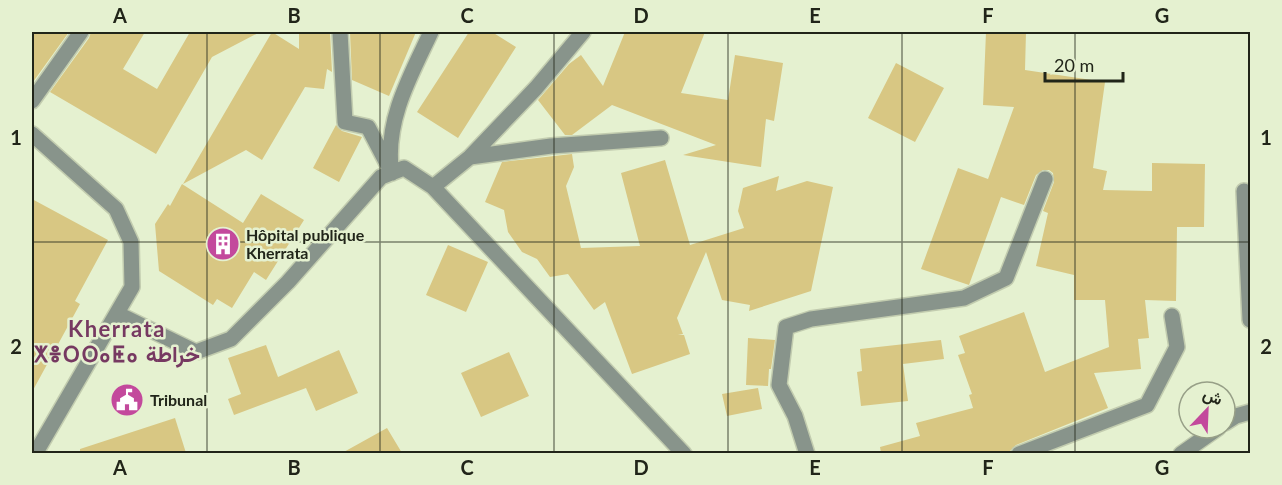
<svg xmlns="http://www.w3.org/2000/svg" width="1282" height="485" font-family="Lato,Vazirmatn,'Noto Sans Tifinagh',sans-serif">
<rect width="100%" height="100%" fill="#e5f1d0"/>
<path fill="#d8c783" d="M32,32h37l-36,50 -1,-1z
M91,32h54l-22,37 34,20 33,-57h70l-48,25 -56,97 -106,-62 39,-54z
M272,32l27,17v-17h31l2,40 -5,-3 -3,20 -19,-2 -43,73 -16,-10 -63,34z
M350,32h66l-27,64 -37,-16z
M469,32h23l24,15 -58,91 -41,-26z
M625,32h80l-24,61 47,7 7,-45 48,8 -9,58 -8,-2 -5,48 -78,-12 33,-10 -104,-40 -40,30h-7l-27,-35 31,-36 12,-9 22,31z
M986,32h40l-1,38 80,12 -12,86 14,3 -4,19 49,1v-28l53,1 -1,63h-27l-1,74 -31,-1 4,38 -11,1 3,30 -47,4 14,35 -92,37 -6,6 -10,2h-119l-1,-6 40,-11 -4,-13 57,-15 -4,-13 3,-1 -14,-39 7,-2 -6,-17 65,-24 21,60 64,-25 -4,-47h-31v-25l-38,-9 12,-53 -5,-2 11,-29 -1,-9 -4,-3h-6l-7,5 -12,30 -23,-8 -32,88 -48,-16 37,-101 30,11 26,-72 -31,-2z
M896,63l48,25 -29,54 -47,-24z
M336,125l6,6 20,6 -23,45 -26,-14z
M572,154l2,13 -8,19 15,62 59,-2 -19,-73 44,-13 25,85 54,-17 -6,-17 5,-23 36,-12 -3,15 31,-10 26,6 -22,104 -62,20 1,-6 -28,-5 -16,-48 -29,66 6,16 -5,1h6l6,19 -58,20 -27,-72 -11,8 -26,-36 -18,3 -13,-18 -15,-7 -14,-20 -4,-22 -19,-8 17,-40z
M182,184l61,39 18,-29 43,26 -38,60 -12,-8 -22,36 -15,-9 -4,6 -54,-34 -4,-47 13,-20 2,2z
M32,199l76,41 -33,61 5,3 -48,88z
M448,245l40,17 -22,50 -40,-17z
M748,338l27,2 -4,29h-2l-1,17 -22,-1z
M941,340l3,19 -41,5 5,37 -47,5 -4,-34 5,-1 -2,-22z
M266,345l12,32 61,-27 19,43 -42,18 -10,-23 -72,27 -6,-16 13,-5 -13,-36z
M509,352l20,44 -48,21 -20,-44z
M758,388l4,21 -35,7 -5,-22z
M175,418l11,35h-106v-4z
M387,428l15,25h-60z"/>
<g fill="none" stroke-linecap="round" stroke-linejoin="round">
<defs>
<path id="minor" d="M340,32l5,90 23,5 24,46
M32,101l49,-69
M32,134l84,75 15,33 1,45 -97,167
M470,157l81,-11 110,-8
M391,167c-5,-49 20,-92 40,-135
M433,187l37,-30 66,-69 47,-56
M1244,191l6,129
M118,314l78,38 35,-13 57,-57 93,-105 23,-9 29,19 251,267
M1225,423l11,-7 14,-4
M807,454l-12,-38 -16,-31 7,-58 25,-8 153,-21 42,-20 39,-99
M1019,454l128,-49 30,-58 -5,-31
M1181,454l37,-26"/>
</defs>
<use href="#minor" stroke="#c2ccaf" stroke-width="18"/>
<use href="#minor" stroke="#88948b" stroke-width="15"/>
</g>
<path fill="none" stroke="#212519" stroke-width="1.5" stroke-opacity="0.55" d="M207,32v422M380,32v422M554,32v422M728,32v422M902,32v422M1075,32v422M32,242h1218"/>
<defs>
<symbol id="building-disc" viewBox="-11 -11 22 22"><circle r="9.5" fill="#c3499c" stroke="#e5f1d0"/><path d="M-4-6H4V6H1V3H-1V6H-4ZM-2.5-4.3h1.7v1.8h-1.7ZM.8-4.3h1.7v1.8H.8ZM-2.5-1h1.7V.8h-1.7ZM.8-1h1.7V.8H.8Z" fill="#fff"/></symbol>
<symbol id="civic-disc" viewBox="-11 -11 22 22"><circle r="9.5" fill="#c3499c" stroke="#e5f1d0"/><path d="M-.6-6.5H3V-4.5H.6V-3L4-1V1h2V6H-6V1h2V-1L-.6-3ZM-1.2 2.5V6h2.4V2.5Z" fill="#fff"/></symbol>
</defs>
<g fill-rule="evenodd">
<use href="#building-disc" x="204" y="225" width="38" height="38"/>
<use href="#civic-disc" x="108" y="381" width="38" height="38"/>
</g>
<g text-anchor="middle" stroke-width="5" stroke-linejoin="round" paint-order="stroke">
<g font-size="16" font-weight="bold" fill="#212519" stroke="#e5f1d0" text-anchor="start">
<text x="246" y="241">Hôpital publique<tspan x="246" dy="18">Kherrata</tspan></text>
<text x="150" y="406">Tribunal</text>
</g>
<g font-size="22" font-weight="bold" letter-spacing="1.5" fill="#763961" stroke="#e5f1d0">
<text x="117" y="337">Kherrata<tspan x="117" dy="25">ⵅⴻⵔⵔⴰⵟⴰ خراطة</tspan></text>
</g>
</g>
<rect width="1282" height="485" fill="none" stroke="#e5f1d0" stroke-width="66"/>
<g transform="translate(1207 410) rotate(23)"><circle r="28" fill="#e5f1d0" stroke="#979f87" stroke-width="1.5"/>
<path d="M0-4.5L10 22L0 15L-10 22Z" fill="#c3499c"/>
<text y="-9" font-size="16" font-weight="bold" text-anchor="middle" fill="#212519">ش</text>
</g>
<path d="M1045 72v9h78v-9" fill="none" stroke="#212519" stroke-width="3"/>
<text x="1054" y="72" font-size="18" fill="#212519" stroke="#e5f1d0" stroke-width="4.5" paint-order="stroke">20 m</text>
<rect x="33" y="33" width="1216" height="419" fill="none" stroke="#212519" stroke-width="2"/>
<g font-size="20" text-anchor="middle" font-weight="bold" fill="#212519">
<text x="120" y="23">A</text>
<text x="294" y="23">B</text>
<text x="467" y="23">C</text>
<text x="641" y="23">D</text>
<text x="815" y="23">E</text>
<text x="988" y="23">F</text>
<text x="1162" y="23">G</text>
<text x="16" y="145">1</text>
<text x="1266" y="145">1</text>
<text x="16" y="354">2</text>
<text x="1266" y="354">2</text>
<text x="120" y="475">A</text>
<text x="294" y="475">B</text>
<text x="467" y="475">C</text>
<text x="641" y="475">D</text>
<text x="815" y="475">E</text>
<text x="988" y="475">F</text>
<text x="1162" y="475">G</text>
</g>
</svg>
